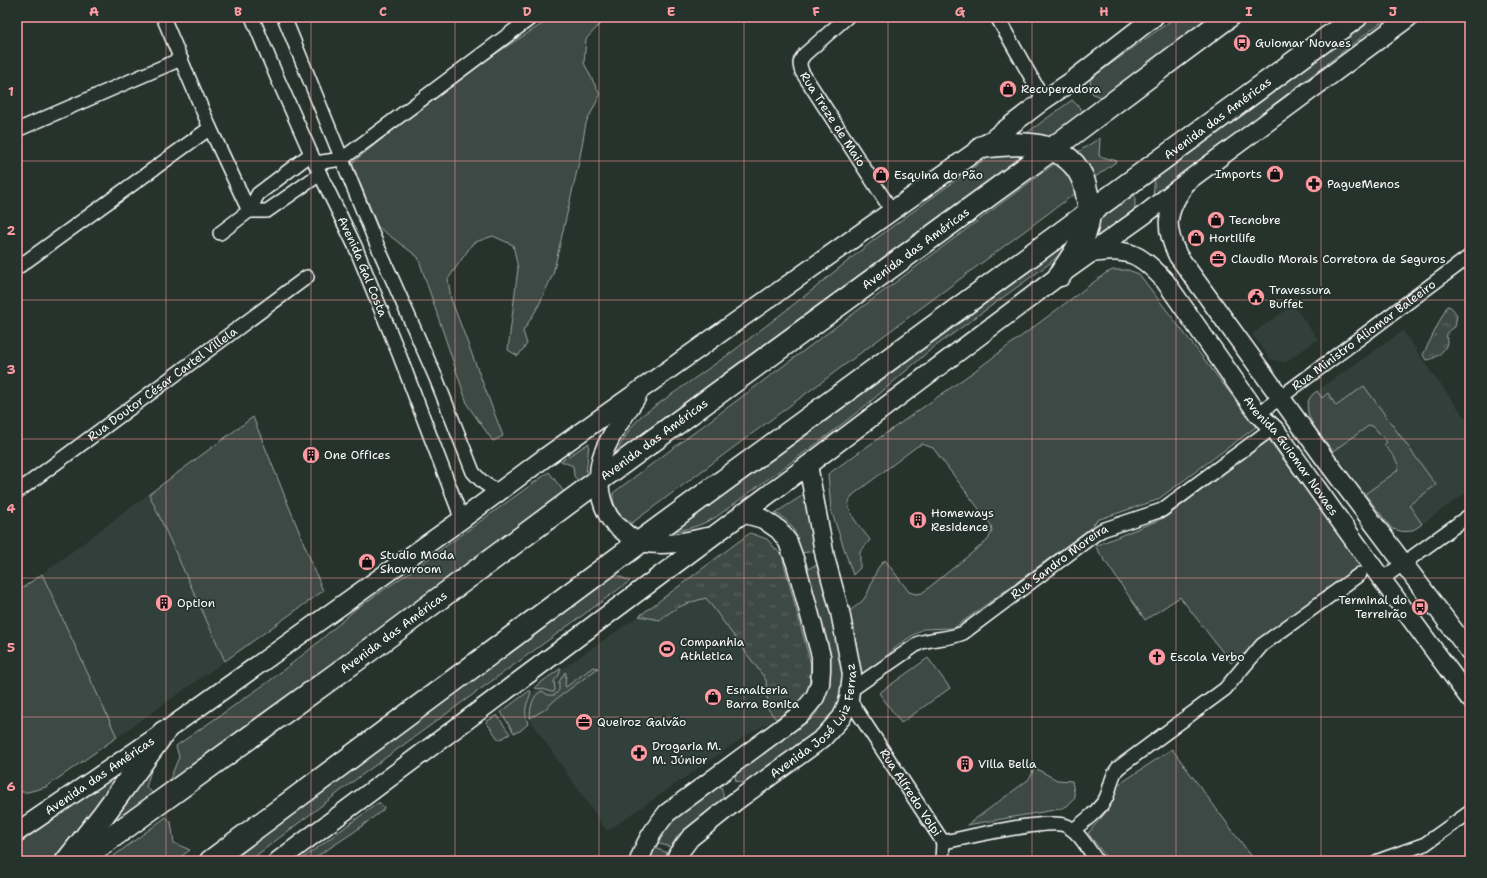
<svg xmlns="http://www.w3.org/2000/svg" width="1487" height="878" font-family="'Shantell Sans',sans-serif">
<defs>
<pattern id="park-tufts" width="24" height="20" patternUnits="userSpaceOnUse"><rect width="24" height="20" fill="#3e4944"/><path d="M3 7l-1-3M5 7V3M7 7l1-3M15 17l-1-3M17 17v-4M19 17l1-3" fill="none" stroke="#5b6460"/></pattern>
</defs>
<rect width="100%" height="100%" fill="#26332d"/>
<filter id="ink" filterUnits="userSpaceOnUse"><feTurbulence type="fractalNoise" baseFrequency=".025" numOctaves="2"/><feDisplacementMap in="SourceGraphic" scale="8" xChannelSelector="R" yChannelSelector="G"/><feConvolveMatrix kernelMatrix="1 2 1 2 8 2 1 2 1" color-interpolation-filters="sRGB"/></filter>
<g filter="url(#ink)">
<path fill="#333f3a" d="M1293,305l25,34 -32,23h-4l-12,-3 -18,-25z
M1403,331l26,38 41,55v66l-48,34 -10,7 -4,1 -16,-3 -4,-3 -80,-110 -1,-7 2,-11 3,-4z
M149,494l76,167 -108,76 -75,-163z
M750,533l17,6 15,17 29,109 -16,41 -19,13 -26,14 -143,98 -88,-127 44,-36 76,-52z"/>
<path fill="#3e4944" stroke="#9ea4a2" d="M553,17h49l1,4 -17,18 -2,24 16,32 -14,28 -7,39 -26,112 -15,33 -15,24 4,13 -9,12 -10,-6 10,-82 -5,-23 -20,-9 -20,7 -25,36 3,20 52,137 -10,5 -25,-35 -50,-149 -40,-30 -26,-64 107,-86z
M1176,17h34l-107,80 -6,-1 -5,-3 -2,-14z
M1367,17h21l-235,180 2,-22z
M1072,100l13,13 -30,24 -31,-2z
M1100,138l-1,18 18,5 -23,17 -3,-10 -15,-15z
M1032,148l-417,306 15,-25 11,-13 91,-64 83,-64 19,-16 40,-32 108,-79 17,-8z
M1058,161l23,28 -449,334c-12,-6 -20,-16 -19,-30z
M1135,188v21l-45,33 11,-29z
M1074,234l-12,18 -13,12 -120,87 -59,51 -43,34 -111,81c-14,8 -30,14 -47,14z
M1113,270h15l11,4 117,153 -99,73 -60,20 -6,8 -137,100 -31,1 -22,14 -38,33 -5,-8 -14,-53c6,-5 15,-10 20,-16 9,-12 9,-30 21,-39l24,32 7,2 6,-1 66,-53 4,-9 -1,-6 -58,-77 -11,-4 -6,3 -62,47c-2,2 -4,5 -5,8 -3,11 15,29 21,38l-10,12v16l-7,7 -22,-65 -3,-36 148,-104 130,-97z
M1364,386l72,99 -27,20 13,19c-12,9 -15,9 -30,5l-27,-35 32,-23c4,-9 -7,-19 -13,-26l3,-3 -13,-15 -4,-2 -37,26c-11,-15 -41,-44 -16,-60l5,7 6,-5 8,13z
M253,417l70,174 -98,70 -76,-167z
M1269,440l95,129 -133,94 -51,-66 -35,23 -50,-74 71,-29z
M589,443l-3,32 -8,6 -4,-5 -1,-10 -12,-5z
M549,472l15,20 -397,294 12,-29 -3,-11 92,-64 41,-32 48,-42 50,-34z
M805,494l9,57 -12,2c-7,-20 -7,-30 -27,-40z
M616,566v9l14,6 -271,196 -110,84h-23z
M813,566h5l4,4 24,102 -8,29 -5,14 -8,9 -69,53 -12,6 -8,-2 -1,-5 3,-5 72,-51c10,-9 13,-19 17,-31l-20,-119z
M42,574l75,163 -71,50 -18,5h-11v-200z
M928,658l22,30 -49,35 -22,-30z
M593,667l5,1 -43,32 -11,10 -14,8c0,-9 2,-23 12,-27l6,4h7l4,-5v-8l6,-10 1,1 -1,12 1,2z
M561,668l-2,7 -5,6 1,8 -1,3h-3l-8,-3 -8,-1 1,-2z
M529,691h2c-1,7 -4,10 -5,16 -1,6 0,11 2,17l-8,7 -6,2 -13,-21z
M497,715l13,19 -11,6 -13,-18z
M1172,749l83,112h-146l-21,-28 20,-23 7,-23z
M154,761l-8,26 9,8 -71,53z
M127,767l-74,92 -2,2h-34v-16z
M1033,767l24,13 15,1 3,17 -8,8 -7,3 -93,16 61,-45 4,-6z
M715,784l6,3c3,8 3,12 -1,19l-42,29 -7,12 -18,-5 17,-27z
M378,803h2l4,4 -1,3 -29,22 -44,29h-11z
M166,817l5,5 3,21 16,7 -15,11h-68z
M652,847l16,6 -2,8h-19z"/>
<path fill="url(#park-tufts)" stroke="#9ea4a2" d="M1447,306c5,0 7,5 10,9l-2,12c-9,4 -9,6 -8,16 -2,8 -12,17 -21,17l-3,-5z
M750,533l17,6 15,17 29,109 -2,24 -14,17 -19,13 -8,-10 -2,-29 -60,-82c-19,5 -31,9 -46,22l-21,-4z"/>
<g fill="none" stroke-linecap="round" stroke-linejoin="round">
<defs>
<g id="street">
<path d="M163,17l47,111 39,83 -29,22"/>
<path id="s1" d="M252,17l24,58 44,99 35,72 44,108 59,155 3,11"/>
<path d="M284,17l90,221 62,140 37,94c8,9 14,15 26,19"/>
<path id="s2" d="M847,17l-42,37c-6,7 -6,10 -3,18l90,139"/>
<path d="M997,17l47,83"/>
<path d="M17,130l164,-71"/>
<path d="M311,154l-53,40 -9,17h18l53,-37"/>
<path d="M315,163l27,-4 190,-142"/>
<path d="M17,268l193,-140"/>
<path id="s3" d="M1258,414l212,-158"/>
<path id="s4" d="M17,492l290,-215"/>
<path d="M1382,579l88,-64"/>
<path id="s5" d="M851,690l68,-47c15,-5 31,-4 44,-10l131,-98 8,-5 60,-20 105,-78"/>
<path id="s6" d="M849,699l94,143c23,-4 108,-25 124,-16 13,7 21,23 30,35"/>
<path d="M1073,830c12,-9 24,-18 32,-30 6,-10 5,-23 13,-32l107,-79 37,-44 98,-71"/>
<path d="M942,861l1,-19"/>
<path d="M1378,861l47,-17 45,-32"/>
</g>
<g id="secondary">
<path d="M1182,189c-17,25 -17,40 -4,67l147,203 145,193"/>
<path id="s7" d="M1091,253c37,-6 50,1 74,28l93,133 18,17 107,150 87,118"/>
<path d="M637,396c-13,20 -29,41 -36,64 -4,16 -2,38 6,53 3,8 10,13 16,18 5,5 11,9 18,11 23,5 44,0 66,-5"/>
<path id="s8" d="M17,832l147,-100 297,-212 82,-61 439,-312 62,-47 25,-17 85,-66"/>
<path d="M278,861l530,-396 252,-190 84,-60 45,-35 220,-163"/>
<path d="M639,861c7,-20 15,-32 28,-48l135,-100 13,-16 5,-13 1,-14v-14l-25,-92 -8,-22 -9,-12 -16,-11 -21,-6"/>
<path id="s9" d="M675,861l3,-7 12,-16 46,-37 87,-63 19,-21 7,-18 3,-25 -12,-62 -15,-55 -17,-92"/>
</g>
<g id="highway">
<path d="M982,147c42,-6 96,-7 105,47 3,12 2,27 -2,39 -6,15 -16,28 -25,42"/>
<path d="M67,861l37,-47 60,-82"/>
<path id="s10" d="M79,861l280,-203 240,-178 453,-331 176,-132"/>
<path id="s11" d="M211,861l429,-319 716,-525"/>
</g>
</defs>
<use href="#street" stroke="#fff" stroke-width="16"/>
<use href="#secondary" stroke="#fff" stroke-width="21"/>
<use href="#highway" stroke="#fff" stroke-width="25"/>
<use href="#street" stroke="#26332d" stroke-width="13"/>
<use href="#secondary" stroke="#26332d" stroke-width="18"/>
<use href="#highway" stroke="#26332d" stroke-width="22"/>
</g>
</g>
<path fill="none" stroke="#ff9aa2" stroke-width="1" stroke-opacity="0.55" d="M166,17v844M311,17v844M455,17v844M599,17v844M744,17v844M888,17v844M1032,17v844M1176,17v844M1321,17v844M17,161h1453M17,300h1453M17,439h1453M17,578h1453M17,717h1453"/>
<defs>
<symbol id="bus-disc" viewBox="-11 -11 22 22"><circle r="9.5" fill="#ff9aa2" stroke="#26332d"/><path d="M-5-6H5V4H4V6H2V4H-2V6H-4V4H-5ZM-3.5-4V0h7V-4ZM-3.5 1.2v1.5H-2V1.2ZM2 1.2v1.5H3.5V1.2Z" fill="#111"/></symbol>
<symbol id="shop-disc" viewBox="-11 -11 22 22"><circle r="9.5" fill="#ff9aa2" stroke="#26332d"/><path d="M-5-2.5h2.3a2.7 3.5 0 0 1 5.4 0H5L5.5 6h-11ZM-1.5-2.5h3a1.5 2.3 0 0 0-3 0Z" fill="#111"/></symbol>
<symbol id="pharmacy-disc" viewBox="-11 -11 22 22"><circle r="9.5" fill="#ff9aa2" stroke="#26332d"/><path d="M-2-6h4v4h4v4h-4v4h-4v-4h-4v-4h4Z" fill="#111"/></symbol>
<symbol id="office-disc" viewBox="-11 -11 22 22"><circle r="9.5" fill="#ff9aa2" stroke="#26332d"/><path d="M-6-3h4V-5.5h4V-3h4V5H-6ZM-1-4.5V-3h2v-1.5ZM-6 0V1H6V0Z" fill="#111"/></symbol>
<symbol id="civic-disc" viewBox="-11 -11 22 22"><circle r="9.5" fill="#ff9aa2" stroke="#26332d"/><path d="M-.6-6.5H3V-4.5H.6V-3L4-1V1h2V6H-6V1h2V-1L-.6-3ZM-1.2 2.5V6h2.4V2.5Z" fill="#111"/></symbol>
<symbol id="building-disc" viewBox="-11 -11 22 22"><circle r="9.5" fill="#ff9aa2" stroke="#26332d"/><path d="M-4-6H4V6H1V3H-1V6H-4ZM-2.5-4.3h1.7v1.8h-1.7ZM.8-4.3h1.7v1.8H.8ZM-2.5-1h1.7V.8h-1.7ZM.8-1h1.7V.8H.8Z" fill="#111"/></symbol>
<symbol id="stadium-disc" viewBox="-11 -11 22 22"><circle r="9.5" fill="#ff9aa2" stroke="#26332d"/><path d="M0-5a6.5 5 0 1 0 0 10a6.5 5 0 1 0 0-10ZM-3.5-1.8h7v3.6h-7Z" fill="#111"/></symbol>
<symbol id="church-disc" viewBox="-11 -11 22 22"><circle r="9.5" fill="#ff9aa2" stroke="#26332d"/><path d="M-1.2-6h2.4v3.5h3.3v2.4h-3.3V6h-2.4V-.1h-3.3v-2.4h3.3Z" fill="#111"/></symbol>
</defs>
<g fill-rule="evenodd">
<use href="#bus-disc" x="1232" y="33" width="20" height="20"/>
<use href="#shop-disc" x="998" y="79" width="20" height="20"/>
<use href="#shop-disc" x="1265" y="164" width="20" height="20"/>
<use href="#shop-disc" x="871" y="165" width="20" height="20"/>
<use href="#pharmacy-disc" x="1304" y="174" width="20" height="20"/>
<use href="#shop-disc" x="1206" y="210" width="20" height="20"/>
<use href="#shop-disc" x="1186" y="228" width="20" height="20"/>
<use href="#office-disc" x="1208" y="249" width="20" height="20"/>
<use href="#civic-disc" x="1246" y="287" width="20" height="20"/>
<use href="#building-disc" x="301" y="445" width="20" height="20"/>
<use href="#building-disc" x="908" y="510" width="20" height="20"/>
<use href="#shop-disc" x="357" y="552" width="20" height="20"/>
<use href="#building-disc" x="154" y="593" width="20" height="20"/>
<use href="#bus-disc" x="1410" y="597" width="20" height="20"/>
<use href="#stadium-disc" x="657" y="639" width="20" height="20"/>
<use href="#church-disc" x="1147" y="647" width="20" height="20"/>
<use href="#shop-disc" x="703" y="687" width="20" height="20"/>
<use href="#office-disc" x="574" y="712" width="20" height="20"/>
<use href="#pharmacy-disc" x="629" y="743" width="20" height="20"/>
<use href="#building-disc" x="955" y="754" width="20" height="20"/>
</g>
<g text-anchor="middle" stroke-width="3.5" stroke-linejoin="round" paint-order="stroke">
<g font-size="12" fill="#fff" stroke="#26332d" text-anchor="start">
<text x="1255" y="47">Guiomar Novaes</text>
<text x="1021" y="93">Recuperadora</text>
<text x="1262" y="178" text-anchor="end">Imports</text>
<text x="894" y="179">Esquina do Pão</text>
<text x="1327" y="188">PagueMenos</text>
<text x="1229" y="224">Tecnobre</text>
<text x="1209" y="242">Hortilife</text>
<text x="1231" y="263">Claudio Morais Corretora de Seguros</text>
<text x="1269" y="294">Travessura<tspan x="1269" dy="14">Buffet</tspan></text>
<text x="324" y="459">One Offices</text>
<text x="931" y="517">Homeways<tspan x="931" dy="14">Residence</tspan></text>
<text x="380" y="559">Studio Moda<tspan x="380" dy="14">Showroom</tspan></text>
<text x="1407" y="604" text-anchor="end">Terminal do<tspan x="1407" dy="14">Terreirão</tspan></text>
<text x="177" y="607">Option</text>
<text x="680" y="646">Companhia<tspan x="680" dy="14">Athletica</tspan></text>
<text x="1170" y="661">Escola Verbo</text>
<text x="726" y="694">Esmalteria<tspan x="726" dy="14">Barra Bonita</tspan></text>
<text x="597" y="726">Queiroz Galvão</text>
<text x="652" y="750">Drogaria M.<tspan x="652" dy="14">M. Júnior</tspan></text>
<text x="978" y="768">Villa Bella</text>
</g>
<g font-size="12" fill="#fff" stroke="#26332d">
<text dy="4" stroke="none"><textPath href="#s2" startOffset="132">Rua Treze de Maio</textPath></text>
<text dy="4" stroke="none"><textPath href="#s11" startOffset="1251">Avenida das Américas</textPath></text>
<text dy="4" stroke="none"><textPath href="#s10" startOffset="1037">Avenida das Américas</textPath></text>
<text dy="4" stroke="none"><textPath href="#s1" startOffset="273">Avenida Gal Costa</textPath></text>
<text dy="4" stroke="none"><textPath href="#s3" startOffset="132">Rua Ministro Aliomar Baleeiro</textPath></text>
<text dy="4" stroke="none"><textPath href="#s4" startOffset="181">Rua Doutor César Cartel Villela</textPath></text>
<text dy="4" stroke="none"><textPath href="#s10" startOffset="713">Avenida das Américas</textPath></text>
<text dy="4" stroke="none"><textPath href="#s7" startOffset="300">Avenida Guiomar Novaes</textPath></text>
<text dy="4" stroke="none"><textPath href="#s5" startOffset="248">Rua Sandro Moreira</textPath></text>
<text dy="4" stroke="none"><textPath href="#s10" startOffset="389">Avenida das Américas</textPath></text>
<text dy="4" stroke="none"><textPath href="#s9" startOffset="204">Avenida José Luiz Ferraz</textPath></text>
<text dy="4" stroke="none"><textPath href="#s8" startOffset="100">Avenida das Américas</textPath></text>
<text dy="4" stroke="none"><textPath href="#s6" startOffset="112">Rua Alfredo Volpi</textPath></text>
</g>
</g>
<rect width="1487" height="878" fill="none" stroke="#26332d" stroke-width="44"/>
<rect x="22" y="22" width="1443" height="834" fill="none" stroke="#ff9aa2" stroke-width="1.5"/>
<g font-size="13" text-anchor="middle" font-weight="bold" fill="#ff9aa2">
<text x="94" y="16">A</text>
<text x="238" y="16">B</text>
<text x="383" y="16">C</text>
<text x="527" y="16">D</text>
<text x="671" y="16">E</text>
<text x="816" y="16">F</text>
<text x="960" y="16">G</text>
<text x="1104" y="16">H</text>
<text x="1249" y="16">I</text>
<text x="1393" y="16">J</text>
<text x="11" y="96">1</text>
<text x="11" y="235">2</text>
<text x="11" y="374">3</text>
<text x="11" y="513">4</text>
<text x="11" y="652">5</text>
<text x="11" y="791">6</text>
</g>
</svg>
